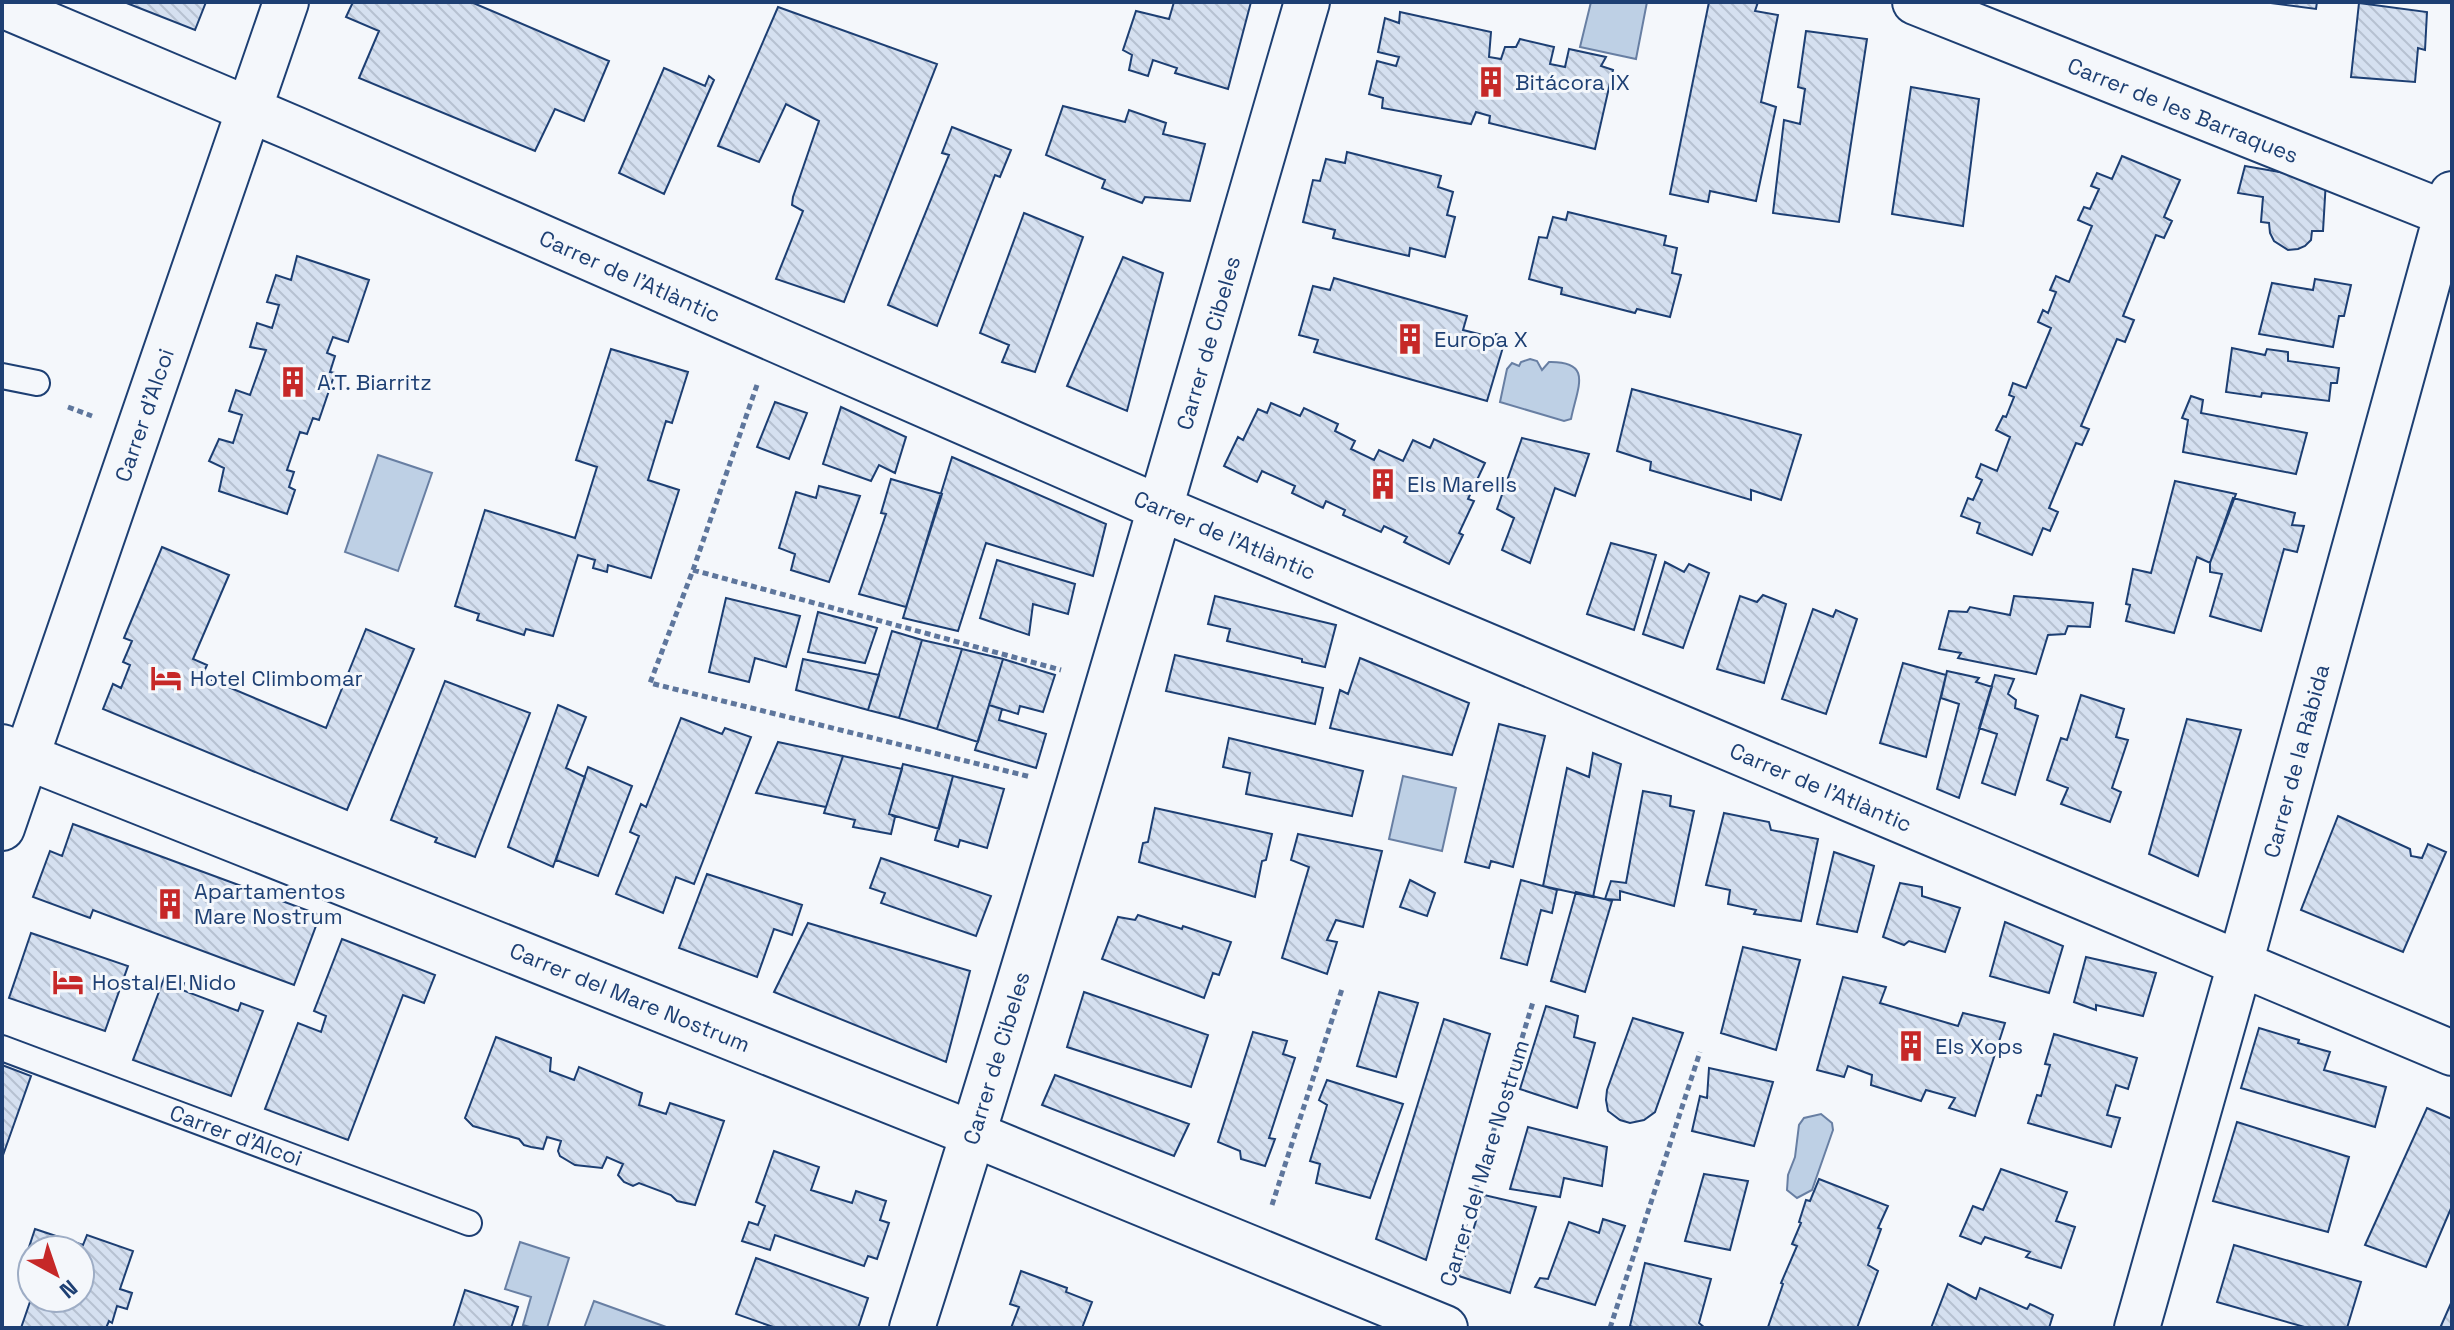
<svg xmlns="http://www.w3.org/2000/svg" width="2454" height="1330" font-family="'Space Grotesk',sans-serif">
<defs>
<pattern id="building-back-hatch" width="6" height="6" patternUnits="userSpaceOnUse" patternTransform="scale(2)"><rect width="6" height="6" fill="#d5e0f0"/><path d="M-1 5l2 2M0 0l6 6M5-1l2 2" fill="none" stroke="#b6c1d1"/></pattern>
</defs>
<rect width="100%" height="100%" fill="#f4f7fb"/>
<path fill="#bed0e5" stroke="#687fa3" stroke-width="2" d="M1591,2h56l-11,57 -56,-12z
M1530,359l7,2 5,9 7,-8c45,-1 28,26 22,57l-7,2 -64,-19 7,-33 5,-6 7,3 2,-4z
M378,455l54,18 -34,98 -53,-19z
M1403,776l53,12 -14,63 -53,-12z
M1821,1114l11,9 1,7 -21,60 -15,8 -10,-8 1,-15 7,-18 4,-32 5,-7z
M520,1242l49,16 -22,70h-14l-10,-3 8,-28 -26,-8z
M594,1301l75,27h-85z"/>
<path fill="url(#building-back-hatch)" stroke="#1d3f73" stroke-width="2" d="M124,2h82l-11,28z
M353,2h118l138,59 -25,60 -29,-12 -20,42 -176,-73 20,-47 -33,-14z
M1174,2h77l-23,87 -53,-16 2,-5 -24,-8 -5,16 -19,-6 3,-15 -9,-5 13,-39 33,8z
M1709,2h49l-3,9 23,4 -17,87 15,5 -20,94 -46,-10 -2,11 -38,-8z
M2263,2h54l-1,7z
M2359,3l68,9 -2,38 -7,-2 -3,34 -64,-5z
M778,7l159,57 -93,238 -68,-23 27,-68 -11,-6 1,-8 26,-76 -33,-17 -27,58 -41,-16z
M1400,12l91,20 -2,25 12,2 4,-12h11l4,-8 34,8 -4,17 15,3 4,-18 37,8 -5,9 12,4 -18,79 -106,-26 1,-7 -14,-4 -5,12 -89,-16 1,-10 -14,-4 8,-33 19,5 3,-9 -21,-5 7,-34 14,5z
M1806,31l61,8 -28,183 -66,-9 11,-93 16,4 5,-35 -7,-2z
M664,68l41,18 4,-10 5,4 -50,114 -45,-21z
M1911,87l68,12 -16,127 -71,-12z
M1063,106l62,16 4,-12 37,13 -3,11 42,10 -15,57 -45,-4 -3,6 -40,-15 3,-8 -59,-25z
M952,127l59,23 -11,27 -5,-2 -58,151 -49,-21 61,-150 -7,-2z
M1347,152l94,24 -3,11 15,5 -6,23 8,2 -10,40 -35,-9 -1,8 -76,-18 2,-8 -32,-8 10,-42 7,1 6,-22 19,4z
M2122,156l58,24 -16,37 8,4 -8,17 -8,-3 -33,81 11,4 -9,22 -8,-3 -36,87 8,3 -7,16 -6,-2 -27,65 9,4 -8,19 -7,-3 -11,27 -55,-22 3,-10 -19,-7 7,-18 5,2 9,-20 -6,-3 5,-13 16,7 13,-34 -14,-7 7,-14 3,1 8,-20 -5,-2 4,-12 13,5 25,-60 -13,-6 5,-12 5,3 8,-21 -6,-2 6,-14 13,6 23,-56 -14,-6 6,-13 6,2 9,-20 -8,-3 6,-13 15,6z
M2245,166l81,14 -3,51h-11l-1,9 -6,6 -7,3 -10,1 -14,-9 -4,-8 -1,-10 -8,-1 2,-25 -25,-4z
M1568,212l98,24 -2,9 13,3 -5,25 9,2 -11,42 -33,-8 -2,4 -74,-19 1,-6 -33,-9 10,-42 8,1 6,-21 13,3z
M1024,213l59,24 -48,135 -33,-10 7,-17 -29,-12z
M297,256l72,24 -21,62 -15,-5 -6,16 8,3 -5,16 5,1 -16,47 -6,-2 -6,16 -7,-2 -13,38 7,2 -5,15 6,3 -8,24 -68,-23 5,-23 -15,-7 10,-22 14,4 9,-28 -13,-4 7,-21 14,5 16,-45 -16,-3 7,-24 15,5 7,-23 -12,-3 9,-27 15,5z
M1123,257l40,16 -36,138 -60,-25z
M1334,278l133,38 -4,14 32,8 1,-4 10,3 -19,64 -173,-49 4,-12 -19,-5 14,-49 17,4z
M2315,279l36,6 -7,31h-5l-6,31 -74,-13 13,-51 41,7z
M2232,348l33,7 2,-6 21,3v9l51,7 -2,15h-6l-2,18 -67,-8 -1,4 -35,-5z
M611,349l77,23 -16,51 -6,-2 -18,59 31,10 -28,88 -43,-13 -1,7 -14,-4 2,-8 -17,-5 -25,81 -27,-7 -2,6 -47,-15 2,-6 -24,-8 30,-96 90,28 22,-71 -21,-7z
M1632,389l169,46 -20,65 -30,-10v10l-101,-30 1,-8 -34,-11z
M2191,396l12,4 -2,13 106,20 -11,41 -113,-22 5,-32 -6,-2z
M775,402l32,11 -18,46 -32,-12z
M1271,403l29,13 4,-8 34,16 -3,7 20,10 -4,8 23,11 5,-10 24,11 10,-21 17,8 4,-9 51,24 -17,36 6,2 -15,32 4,2 -14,29 -45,-22 3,-5 -23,-11 -3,6 -38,-17 2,-5 -19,-9 -3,7 -31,-15 3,-7 -33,-15 -5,11 -33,-16 14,-29 5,3 15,-31 9,4z
M841,407l65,30 -11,36 -16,-8 -8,16 -48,-17z
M1522,438l67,16 -14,42 -20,-8 -25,75 -28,-13 12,-32 -17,-9z
M952,457l154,67 -13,52 -107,-33 -28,88 -55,-13z
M891,479l51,15 -36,113 -47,-13 27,-80 -5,-1z
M2175,481l61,13 -26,69 -13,-6 -23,76 -48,-12 4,-16 -4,-1 7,-35 18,4z
M819,486l41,10 -31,86 -38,-12 4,-16 -16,-6 17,-56 20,6z
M2233,498l62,15 -3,12 12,1 -7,26 -13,-3 -23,82 -51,-15 12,-42 -12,-2v-9z
M1611,543l45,12 -22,75 -47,-16z
M162,547l67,28 -36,84 14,6 -5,11 124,52 40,-99 48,20 -67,161 -244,-101 10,-25 8,4 9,-23 -7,-3 9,-21 -8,-3z
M997,560l78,24 -7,30 -35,-10 -4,31 -49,-17z
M1665,562l19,10 5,-8 20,9 -26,75 -40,-14z
M1763,595l23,9 -22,79 -47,-14 23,-73 17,6z
M1215,596l121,29 -11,42 -23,-5v-3l-75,-18 3,-12 -22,-5z
M2014,596l79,7 -3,24 -22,-1 -3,8 -17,1 -12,39 -78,-16 3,-5 -22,-4 10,-38 18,1 3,-5 40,8z
M726,598l74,18 -14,51 -31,-9 -6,24 -40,-10z
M1813,609l20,8 3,-7 21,9 -31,95 -44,-15z
M818,612l59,16 -12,35 -57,-11z
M892,631l30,9 -23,78 -31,-8z
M922,640l40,9 -25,80 -38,-11z
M962,649l41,10 -25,83 -41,-13z
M1175,655l148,33 -8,36 -149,-33z
M1360,658l109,45 -17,52 -122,-27 10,-38 8,4z
M803,659l76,16 -11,35 -72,-20z
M1003,659l52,16 -12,37 -23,-6 -2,8 -29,-9z
M1903,663l43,12 -20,82 -46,-14z
M1947,671l32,7 -3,4 16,5 -33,111 -22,-9 22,-85 -18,-6z
M1995,675l19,4 -6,15 8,6 -1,8 23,8 -23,79 -33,-12 15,-49 -18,-6z
M445,681l85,32 -55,144 -40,-15 2,-4 -46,-18z
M2081,695l43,14 -8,28 12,3 -16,48 9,4 -11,30 -49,-18 7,-16 -21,-8 14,-42 6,2z
M558,705l28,12 -20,51 19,9 -32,90 -45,-20z
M989,705l13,4 -3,11 47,14 -10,34 -61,-18z
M681,718l41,16 3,-6 26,9 -57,147 -18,-7 -13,36 -47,-19 23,-58 -9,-4 11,-28 5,3z
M2187,719l54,11 -43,146 -49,-22z
M1499,724l46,12 -32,131 -22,-6 -2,7 -24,-6z
M1229,738l134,33 -11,45 -106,-22 4,-21 -27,-6z
M778,742l65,14 -17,51 -70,-14z
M1593,753l28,11 -28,133 -50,-11 24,-118 22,9z
M843,756l59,13 -13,45 6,3 -4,17 -38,-7 2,-7 -31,-7z
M903,764l50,12 -14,53 -50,-15z
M588,767l44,19 -34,90 -42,-16z
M953,776l51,13 -17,59 -27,-8 -2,7 -23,-7z
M1643,791l28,5 -1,10 24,5 -20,95 -54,-15v9l-15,-1 6,-18 15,2z
M1155,808l117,26 -6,26 -4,1 -7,36 -116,-35 4,-19 5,-1z
M1724,813l45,9 2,8 47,9 -17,82 -47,-7 2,-4 -28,-6 2,-14 -24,-5z
M2338,816l72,33 1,7 11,2 6,-14 18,8 -43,100 -102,-42z
M73,824l247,91 -26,70 -201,-75 -3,8 -57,-21 17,-46 12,5z
M1298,834l84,17 -19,76 -27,-7 -9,20 10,2 -10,32 -45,-16 27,-91 -18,-7z
M1834,852l40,14 -17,66 -40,-8z
M881,858l110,38 -15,40 -95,-33 4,-10 -15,-5z
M707,874l95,31 -10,30 -18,-6 -17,48 -78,-29z
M1410,880l25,13 -8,23 -27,-9z
M1521,880l36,10 -5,23 -11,-3 -14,55 -26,-7z
M1900,883l22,4v9l38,12 -15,44 -36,-11 -5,4 -21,-8z
M1576,892l36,9 -27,91 -34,-11z
M1138,915l44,14 1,-3 48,16 -12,33 -6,-2 -9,25 -102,-39 16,-42 17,3z
M2005,922l58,24 -14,47 -59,-17z
M808,923l162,48 -24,91 -172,-70z
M31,933l97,33 -23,65 -96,-33z
M342,939l93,36 -11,28 -21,-8 -55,145 -83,-31 33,-86 23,9 5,-16 -12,-5z
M1743,947l57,13 -24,90 -55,-17z
M2086,957l70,16 -13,43 -47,-11v5l-22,-8z
M165,976l19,7 -2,7 56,21 3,-8 22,8 -32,85 -98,-36z
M1843,977l43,10 -6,16 78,23 5,-13 42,10 -30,93 -26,-8 6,-10 -29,-8 -5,11 -50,-16 1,-10 -24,-9 -4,11 -27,-7z
M1084,992l124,43 -17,52 -124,-40z
M1379,992l39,11 -22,74 -39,-11z
M1546,1006l32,10 -4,21 21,6 -18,65 -57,-19z
M1633,1018l50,15 -28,79 -11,8 -14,3 -10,-3 -12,-9 -2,-11 1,-10z
M1444,1019l46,15 -64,226 -50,-21z
M2259,1028l40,12 -1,3 32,9 -6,18 62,17 -11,40 -134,-39z
M1253,1032l34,9 -4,13 12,4 -26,80 6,1 -10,27 -24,-7 -1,-8 -22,-9z
M2054,1034l83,24 -9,31 -12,-4 -9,30 13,3 -9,29 -83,-24 9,-28 4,1 9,-31 -5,-1z
M496,1037l55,21 -1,13 24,9 5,-13 63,26 -3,12 27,9 4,-11 54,18 -29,84 -18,-4 -6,-6 -32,-12 -6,3 -9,-4 -6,-7 5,-11 -16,-7 -5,11 -27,-3 -15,-9 -2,-5 3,-10 -14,-4 -4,12 -12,-2 -7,-2 -5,-6 -46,-13 -8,-8z
M2,1065l29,11 -29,82z
M1709,1068l64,14 -19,64 -62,-15 8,-35 7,2z
M1055,1075l134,49 -15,32 -132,-51z
M1327,1080l76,24 -33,94 -54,-15 4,-19 -10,-3 17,-56 -8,-5z
M2427,1108l25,11v87l-26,61 -61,-22z
M2237,1122l112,35 -21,75 -115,-31z
M1528,1127l79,20 -5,39 -38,-8 -4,19 -50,-8z
M774,1151l45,16 -8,23 41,13 4,-12 30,10 -6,19 9,3 -12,36 -9,-3 -4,10 -89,-31 -5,15 -28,-9 7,-19 9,3 7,-19 -9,-4z
M2001,1169l66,23 -11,29 19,6 -14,41 -35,-11 4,-5 -45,-15 -4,7 -21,-8 13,-30 10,4z
M1704,1174l44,7 -18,69 -45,-9z
M1819,1179l69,27 -10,22 3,1 -13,36 10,6 -21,57 -89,-1 15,-43 -2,-1 16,-37 -5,-2 9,-21 -2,-1 7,-22 4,1z
M1484,1195l52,12 -26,86 -51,-17z
M1603,1219l22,7 -30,79 -60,-18 5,-9 8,1 21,-57 30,11z
M35,1229l48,16 4,-10 46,16 -13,38 12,4 -5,16 -10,-3 -5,17 -3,-2 -3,7h-85l11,-32 48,2v-48h-48v18l-9,-3z
M2234,1245l127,37 -14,46h-39l-91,-26z
M756,1258l112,40 -10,30h-82l-40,-14z
M1645,1263l66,16 -12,44 6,5h-69l-6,-2z
M1021,1271l46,17 -1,4 26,10 -10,26h-71l8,-21 -9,-3z
M1948,1284l28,15 4,-11 47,21 3,-5 23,11 -4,13h-118z
M465,1290l53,17 -7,21h-58z
M2452,1301v27h-12z"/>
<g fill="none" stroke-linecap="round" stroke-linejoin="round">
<defs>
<path id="lane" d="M2,376l35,7
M2,1048l467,175"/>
<path id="street" d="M1915,2l537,214
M2,5l293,124 865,379 1292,545
M2,747l971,387 472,194
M2,828l284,-826
M912,1328c140,-439 266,-883 395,-1326
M2137,1328l103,-364 212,-770"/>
</defs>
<use href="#lane" stroke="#1d3f73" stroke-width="28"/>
<use href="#street" stroke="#1d3f73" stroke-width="48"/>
<path stroke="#5e769c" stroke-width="5" stroke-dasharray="6 4" stroke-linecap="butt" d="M757,385l-64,185 -43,113 381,94
M68,407l24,9
M693,570l368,100
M1272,1205l70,-216
M1449,1277l84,-275
M1610,1328l90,-276"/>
<use href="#lane" stroke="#f4f7fb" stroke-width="24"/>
<use href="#street" stroke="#f4f7fb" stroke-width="44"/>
</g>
<defs>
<symbol id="building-bare" viewBox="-9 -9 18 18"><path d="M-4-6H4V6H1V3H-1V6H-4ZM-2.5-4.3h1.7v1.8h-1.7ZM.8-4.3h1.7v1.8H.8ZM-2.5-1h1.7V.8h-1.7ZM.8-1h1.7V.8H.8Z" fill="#c62828" stroke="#f4f7fb" stroke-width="2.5" paint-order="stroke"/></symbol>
<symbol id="hotel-bare" viewBox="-9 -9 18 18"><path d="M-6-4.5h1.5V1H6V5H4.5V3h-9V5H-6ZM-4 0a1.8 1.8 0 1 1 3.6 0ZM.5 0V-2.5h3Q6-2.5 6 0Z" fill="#c62828" stroke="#f4f7fb" stroke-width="2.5" paint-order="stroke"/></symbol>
</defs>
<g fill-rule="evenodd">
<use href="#building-bare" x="1469" y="60" width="44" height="44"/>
<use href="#building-bare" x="1388" y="317" width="44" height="44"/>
<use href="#building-bare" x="271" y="360" width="44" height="44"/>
<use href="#building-bare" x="1361" y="462" width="44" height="44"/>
<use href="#hotel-bare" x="144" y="656" width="44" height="44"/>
<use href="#building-bare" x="148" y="882" width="44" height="44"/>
<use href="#hotel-bare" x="46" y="960" width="44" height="44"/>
<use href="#building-bare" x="1889" y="1024" width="44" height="44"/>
</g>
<g text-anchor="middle" stroke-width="6" stroke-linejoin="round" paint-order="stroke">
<g font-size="22" fill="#1d3f73" stroke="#f4f7fb" text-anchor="start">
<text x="1515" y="90">Bitácora IX</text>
<text x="1434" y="347">Europa X</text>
<text x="317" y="390">A.T. Biarritz</text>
<text x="1407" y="492">Els Marells</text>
<text x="190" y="686">Hotel Climbomar</text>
<text x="194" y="899">Apartamentos<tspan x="194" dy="25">Mare Nostrum</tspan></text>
<text x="92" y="990">Hostal El Nido</text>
<text x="1935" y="1054">Els Xops</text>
</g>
<g font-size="22" fill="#1d3f73" stroke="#f4f7fb">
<text transform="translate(2183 110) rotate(22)" y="8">Carrer de les Barraques</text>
<text transform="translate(630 276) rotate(24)" y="8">Carrer de l'Atlàntic</text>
<text transform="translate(1208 343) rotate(-74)" y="8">Carrer de Cibeles</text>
<text transform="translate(144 415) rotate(-71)" y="8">Carrer d'Alcoi</text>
<text transform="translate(1225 535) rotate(23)" y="8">Carrer de l'Atlàntic</text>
<text transform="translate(2296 761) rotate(-75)" y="8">Carrer de la Ràbida</text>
<text transform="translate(1821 787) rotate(23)" y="8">Carrer de l'Atlàntic</text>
<text transform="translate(630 997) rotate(22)" y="8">Carrer del Mare Nostrum</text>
<text transform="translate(996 1058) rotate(-73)" y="8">Carrer de Cibeles</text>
<text transform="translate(236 1135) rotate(20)" y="8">Carrer d'Alcoi</text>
<text transform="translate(1484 1163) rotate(-73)" y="8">Carrer del Mare Nostrum</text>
</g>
</g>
<rect width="2454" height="1330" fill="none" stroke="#1d3f73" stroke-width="8"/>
<g transform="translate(56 1274) rotate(140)"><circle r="38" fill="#f4f7fb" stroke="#9eadc5" stroke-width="2"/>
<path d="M0-6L14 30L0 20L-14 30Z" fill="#c62828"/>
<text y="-12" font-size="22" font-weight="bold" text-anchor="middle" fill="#1d3f73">N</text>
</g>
</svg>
